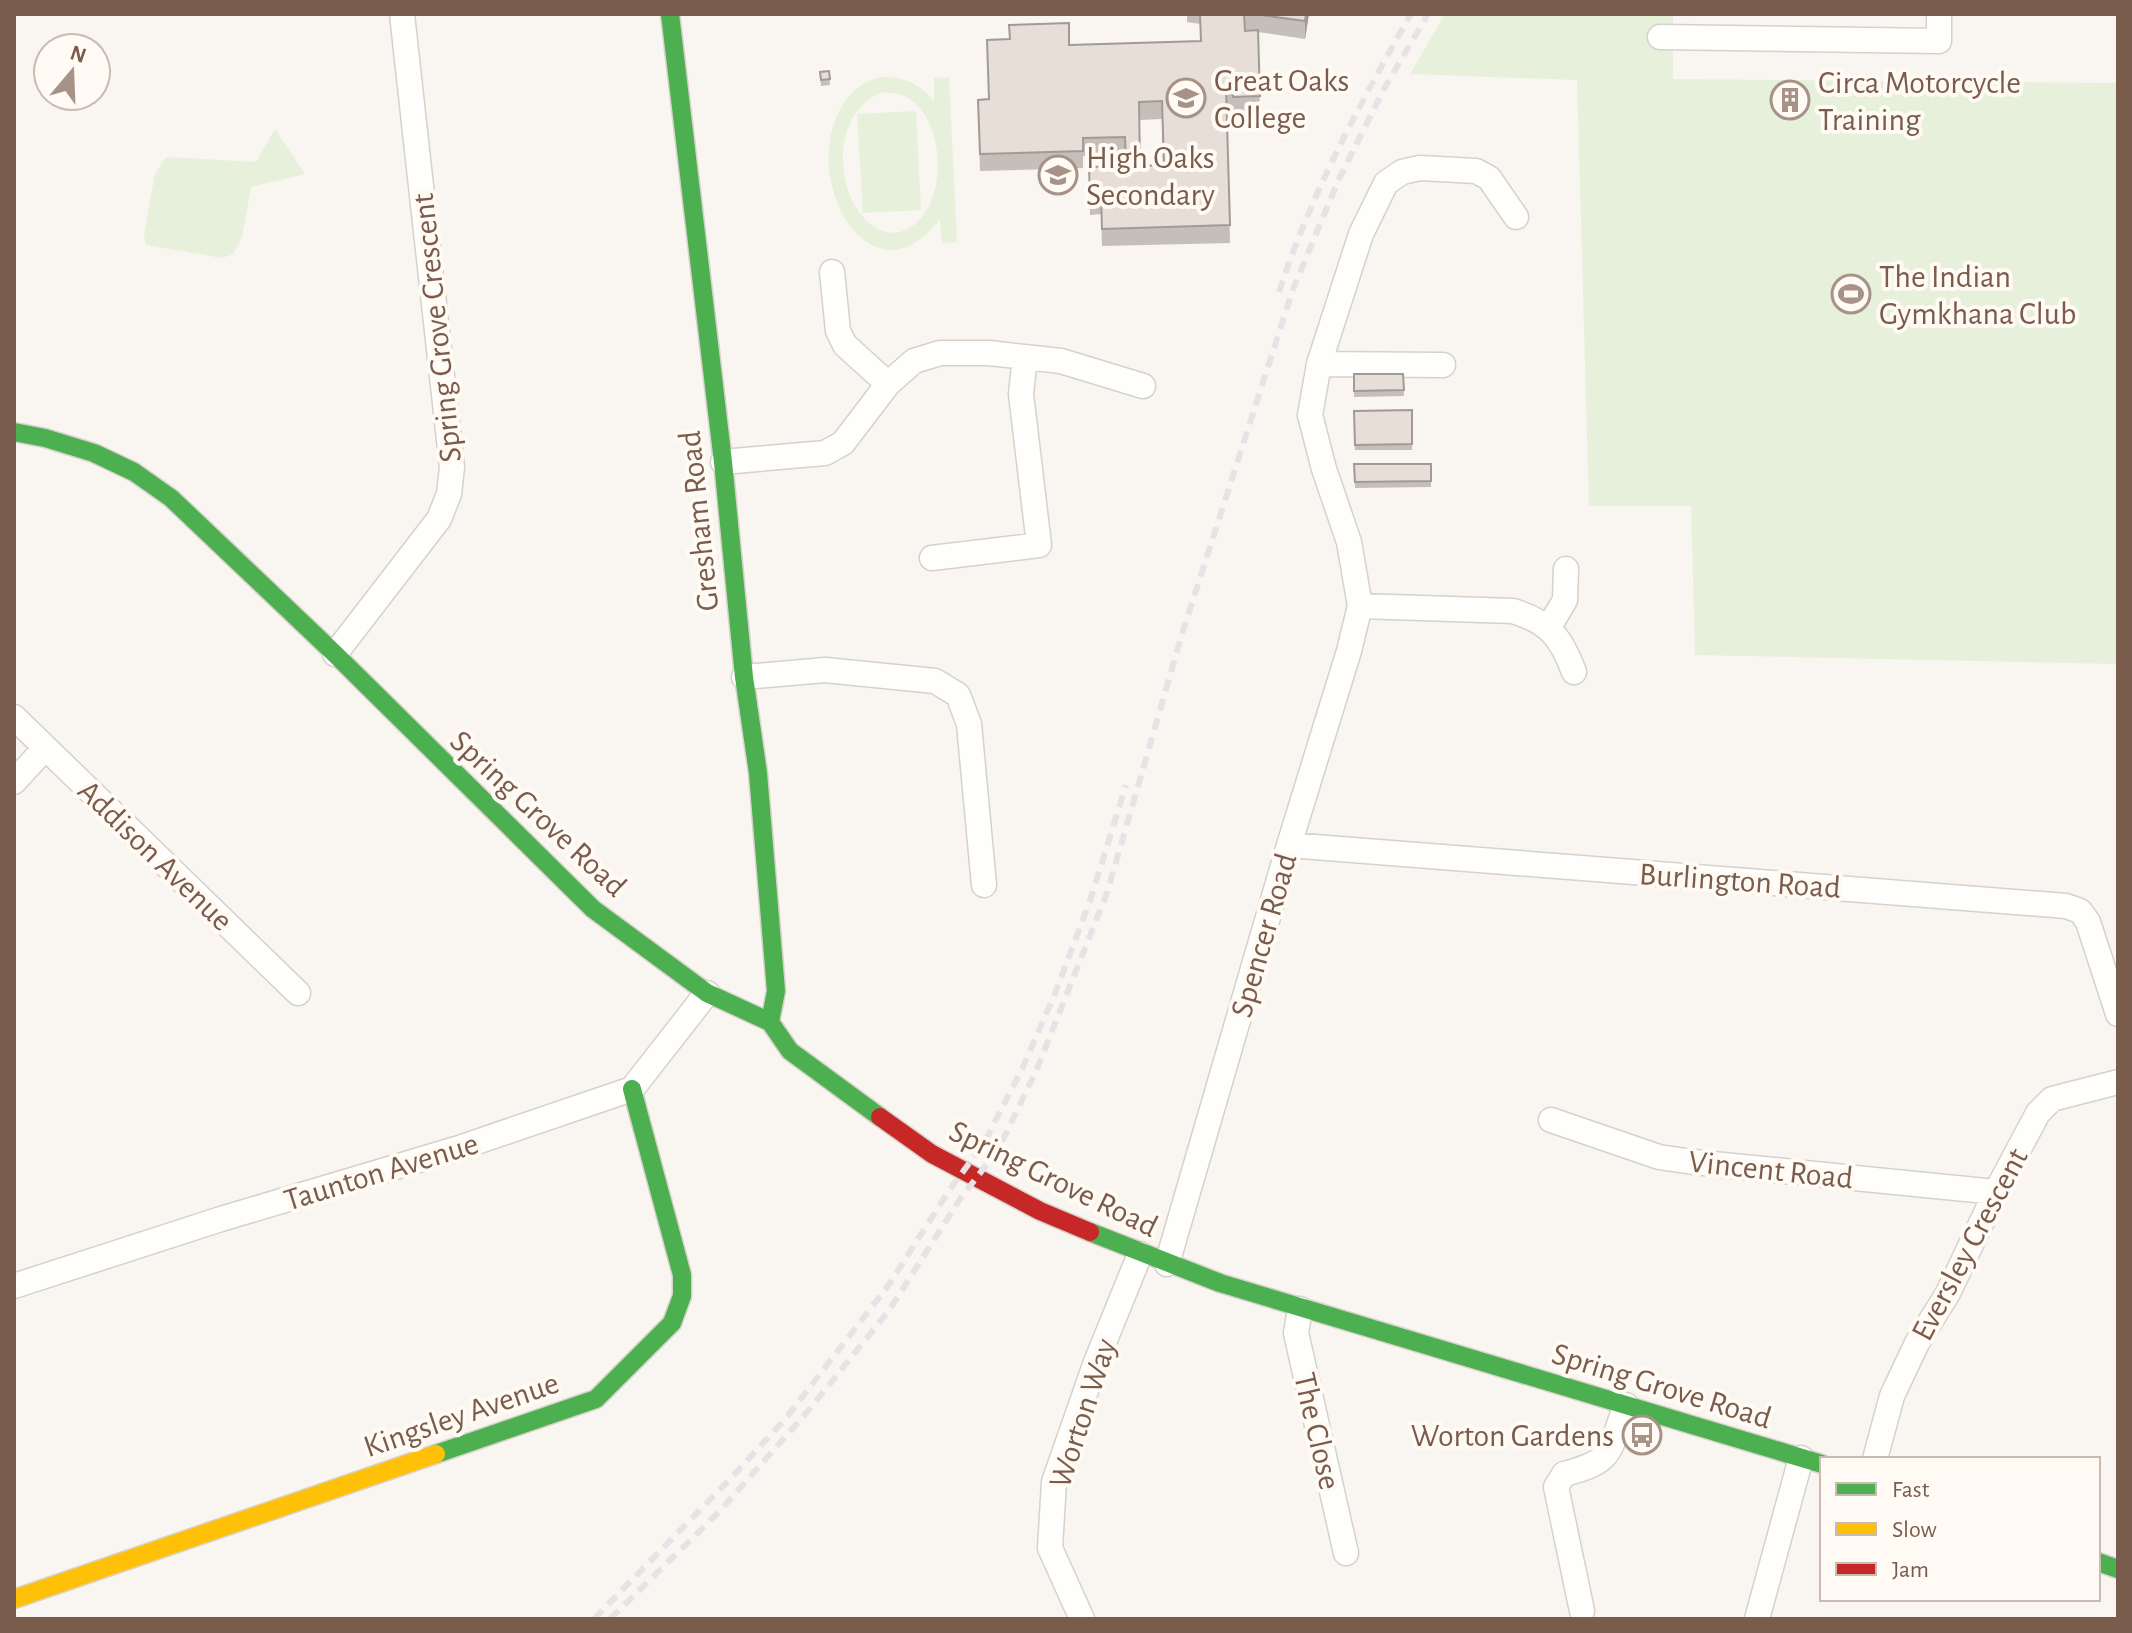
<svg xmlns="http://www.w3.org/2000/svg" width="2132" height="1633" font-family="'Alegreya Sans',sans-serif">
<rect width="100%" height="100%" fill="#f9f5f0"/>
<path fill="#e7f0db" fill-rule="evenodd" d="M1445,14h228v65l445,4v581l-423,-9 -4,-149h-102l-12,-426 -167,-6z
M882,77c22,-1 38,7 52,24v-23l15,-1 8,165 -15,1 -2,-24c-66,87 -136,-30 -103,-103 9,-20 22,-34 45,-39zM881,93c65,-9 77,117 22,138 -14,5 -28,-1 -38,-12 -32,-32 -31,-109 16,-126z
M916,111l5,99 -58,3 -6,-99z
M275,129l30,45 -54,13 -9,50 -9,17 -11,4 -76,-13 -2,-10 11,-61 11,-17 90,5z"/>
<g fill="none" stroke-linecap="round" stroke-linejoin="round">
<defs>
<path id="street" d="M1660,37l279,4v-27
M832,272l6,59 7,14 43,39
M1443,365l-124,-1 42,-130 25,-51 16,-11 18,-4 56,3 13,7 27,39
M723,462l102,-9 18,-10 45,-59 26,-23 26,-8h49l72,8 82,25
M932,558l107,-13 -18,-151 4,-37
M1360,606l153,5c36,11 48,26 61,61
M1549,627l16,-27 1,-31
M335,654l104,-135 10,-25 3,-27 -50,-453
M744,677l81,-7 110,11 23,14 11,29 15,161
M14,717l284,276
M14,782l31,-34
M1289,845l777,61 14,5 8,11 30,92
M1551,1120l108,37 34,5 303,30
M1167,1264l122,-419 60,-194 11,-45 -11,-64 -25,-73 -14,-54 9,-51
M14,1286l207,-67 235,-70 176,-60 75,-96
M1300,1309l-4,24 50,220
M1875,1459l17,-63 25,-53 31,-50 48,-101 42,-79 14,-14 66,-17
M1582,1611l-26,-124 8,-13c51,-13 44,-22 62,-69
M1082,1619l-32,-71 4,-66 42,-120 44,-108
M1757,1619l44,-161"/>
<path id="fast" d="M670,14l53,448 21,215 14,96 18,218 -6,31
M14,432l31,6 49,15 40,19 37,26 164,156 258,255 114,84 63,29 20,29 90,66
M1090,1232l130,51 602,181
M436,1454l160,-55 76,-76 10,-27v-21l-50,-186
M2098,1562l20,7"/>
<path id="slow" d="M14,1599l422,-145"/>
<path id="jam" d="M880,1117l52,37 108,57 50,21"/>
</defs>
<use href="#street" stroke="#d7d1cb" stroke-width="27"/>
<use href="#fast" stroke="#d9d2cb" stroke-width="21"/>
<use href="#slow" stroke="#d9d2cb" stroke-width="21"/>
<use href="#jam" stroke="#d9d2cb" stroke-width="21"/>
<use href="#street" stroke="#fefefd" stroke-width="24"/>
<use href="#fast" stroke="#4caf50" stroke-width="18"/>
<use href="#slow" stroke="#ffc107" stroke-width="18"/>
<use href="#jam" stroke="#c62828" stroke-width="18"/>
<path stroke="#e6e3e7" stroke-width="6" stroke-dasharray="12 8" stroke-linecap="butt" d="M1279,292c32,-98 81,-189 132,-278
M594,1619l138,-142 54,-59 102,-132 60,-94 36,-49 38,-74 32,-73 36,-95 36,-116
M610,1619l106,-104 92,-104 82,-102 70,-110 38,-49 38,-79 71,-178 75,-259 111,-345 46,-110 45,-90 44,-75"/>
</g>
<path fill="#c6bfb9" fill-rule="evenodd" d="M1187,14h122l-4,25 -47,-7 2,82 -27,1v-9h-6l3,137 -128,3 -1,-32 -11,1 -1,-48 36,-1v-11l-42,1v12l-103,3 -2,-71 10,-1 81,-54 132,-4 -1,-17 -13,-2zM1162,119l1,46 -23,1 -1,-46z
M829,71l1,14 -9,1 -1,-14z
M1778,87l25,1 -1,19 -24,-1z
M1354,374h49l1,22 -50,1z
M1412,410v40h-57l-1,-39z
M1354,464h77v23l-76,1z"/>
<path fill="#a19b96" d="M1306,14h3l-4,25v-18z"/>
<path fill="#e6ded7" stroke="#a19b96" stroke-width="2" fill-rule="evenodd" d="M1200,14h44l1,17 13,-1 2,66 -27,1v-9h-7l4,137 -128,4 -1,-32h-11l-1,-30 37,-1 -1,-29 -42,1v13l-103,3 -2,-54 11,-1 -2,-59 23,-1 -1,-14 60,-2v22l132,-4zM1162,101l2,64 -24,1 -1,-64z
M1254,14h52l-1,7z
M829,71l1,8 -9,1 -1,-8z
M1778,87l25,1 -1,13 -24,-1z
M1354,374h49l1,16 -50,1z
M1412,410v34l-57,1 -1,-34z
M1354,464h77v17l-76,1z"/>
<defs>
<symbol id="university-ring" viewBox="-11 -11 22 22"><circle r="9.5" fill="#fffaf3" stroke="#a69286" stroke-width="1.5"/><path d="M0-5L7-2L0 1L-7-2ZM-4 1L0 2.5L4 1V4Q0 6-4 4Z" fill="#a69286"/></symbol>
<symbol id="building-ring" viewBox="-11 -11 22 22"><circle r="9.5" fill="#fffaf3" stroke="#a69286" stroke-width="1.5"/><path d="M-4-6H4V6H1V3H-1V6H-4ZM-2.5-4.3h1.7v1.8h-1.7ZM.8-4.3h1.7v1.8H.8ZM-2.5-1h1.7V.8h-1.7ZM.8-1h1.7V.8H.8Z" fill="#a69286"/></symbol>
<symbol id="school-ring" viewBox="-11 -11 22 22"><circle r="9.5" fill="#fffaf3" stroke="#a69286" stroke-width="1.5"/><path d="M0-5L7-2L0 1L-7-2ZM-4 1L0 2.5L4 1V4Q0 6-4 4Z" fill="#a69286"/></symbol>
<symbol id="stadium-ring" viewBox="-11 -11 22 22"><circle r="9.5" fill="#fffaf3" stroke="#a69286" stroke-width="1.5"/><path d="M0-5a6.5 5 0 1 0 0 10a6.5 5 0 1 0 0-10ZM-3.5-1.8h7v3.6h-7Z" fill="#a69286"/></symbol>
<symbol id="bus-ring" viewBox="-11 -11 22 22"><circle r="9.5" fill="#fffaf3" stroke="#a69286" stroke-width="1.5"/><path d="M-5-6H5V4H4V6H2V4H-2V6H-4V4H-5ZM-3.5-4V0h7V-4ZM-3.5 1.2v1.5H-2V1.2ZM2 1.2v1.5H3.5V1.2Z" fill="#a69286"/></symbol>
</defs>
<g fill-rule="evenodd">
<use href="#university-ring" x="1164" y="76" width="44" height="44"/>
<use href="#building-ring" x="1768" y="78" width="44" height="44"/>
<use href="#school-ring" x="1036" y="153" width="44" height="44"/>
<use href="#stadium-ring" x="1829" y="272" width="44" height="44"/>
<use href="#bus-ring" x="1620" y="1413" width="44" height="44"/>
</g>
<g text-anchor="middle" stroke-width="8" stroke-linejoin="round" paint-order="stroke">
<g font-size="32" fill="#7a5c4d" stroke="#fffaf3" text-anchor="start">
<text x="1214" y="91">Great Oaks<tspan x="1214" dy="37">College</tspan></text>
<text x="1818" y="93">Circa Motorcycle<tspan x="1818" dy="37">Training</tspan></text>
<text x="1086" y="168">High Oaks<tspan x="1086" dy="37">Secondary</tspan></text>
<text x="1879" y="287">The Indian<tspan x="1879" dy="37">Gymkhana Club</tspan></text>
<text x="1614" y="1446" text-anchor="end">Worton Gardens</text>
</g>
<g font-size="32" fill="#7a5c4d" stroke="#fffaf3">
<text transform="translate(436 328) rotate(-96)" y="11">Spring Grove Crescent</text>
<text transform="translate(698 521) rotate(-96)" y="11">Gresham Road</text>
<text transform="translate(539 813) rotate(43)" y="11">Spring Grove Road</text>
<text transform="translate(156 855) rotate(44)" y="11">Addison Avenue</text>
<text transform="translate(1740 880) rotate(4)" y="11">Burlington Road</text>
<text transform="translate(1263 935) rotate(-74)" y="11">Spencer Road</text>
<text transform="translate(1771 1169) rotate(6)" y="11">Vincent Road</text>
<text transform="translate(381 1171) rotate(-17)" y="11">Taunton Avenue</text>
<text transform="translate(1054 1178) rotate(26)" y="11">Spring Grove Road</text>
<text transform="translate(1969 1244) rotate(-62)" y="11">Eversley Crescent</text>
<text transform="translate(1662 1385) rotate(17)" y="11">Spring Grove Road</text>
<text transform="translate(1082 1413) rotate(-72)" y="11">Worton Way</text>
<text transform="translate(461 1414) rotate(-19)" y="11">Kingsley Avenue</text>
<text transform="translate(1318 1431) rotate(77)" y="11">The Close</text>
</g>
</g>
<rect width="2132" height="1633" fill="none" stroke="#7a5c4d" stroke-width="32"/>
<rect x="1820" y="1457" width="280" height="144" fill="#fffaf3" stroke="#cabbb1" stroke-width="2"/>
<rect x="1836" y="1483" width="40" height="12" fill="#4caf50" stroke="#cabbb1" stroke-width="2"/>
<text x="1892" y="1497" font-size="24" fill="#7a5c4d">Fast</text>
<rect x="1836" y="1523" width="40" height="12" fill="#ffc107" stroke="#cabbb1" stroke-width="2"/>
<text x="1892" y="1537" font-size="24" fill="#7a5c4d">Slow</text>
<rect x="1836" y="1563" width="40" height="12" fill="#c62828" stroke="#cabbb1" stroke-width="2"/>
<text x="1892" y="1577" font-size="24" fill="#7a5c4d">Jam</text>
<g transform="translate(72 72) rotate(19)"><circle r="38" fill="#fffaf3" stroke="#cabbb1" stroke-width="2"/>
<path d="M0-6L14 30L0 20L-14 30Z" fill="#a69286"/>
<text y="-12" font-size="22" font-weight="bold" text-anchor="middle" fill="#7a5c4d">N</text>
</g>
</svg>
